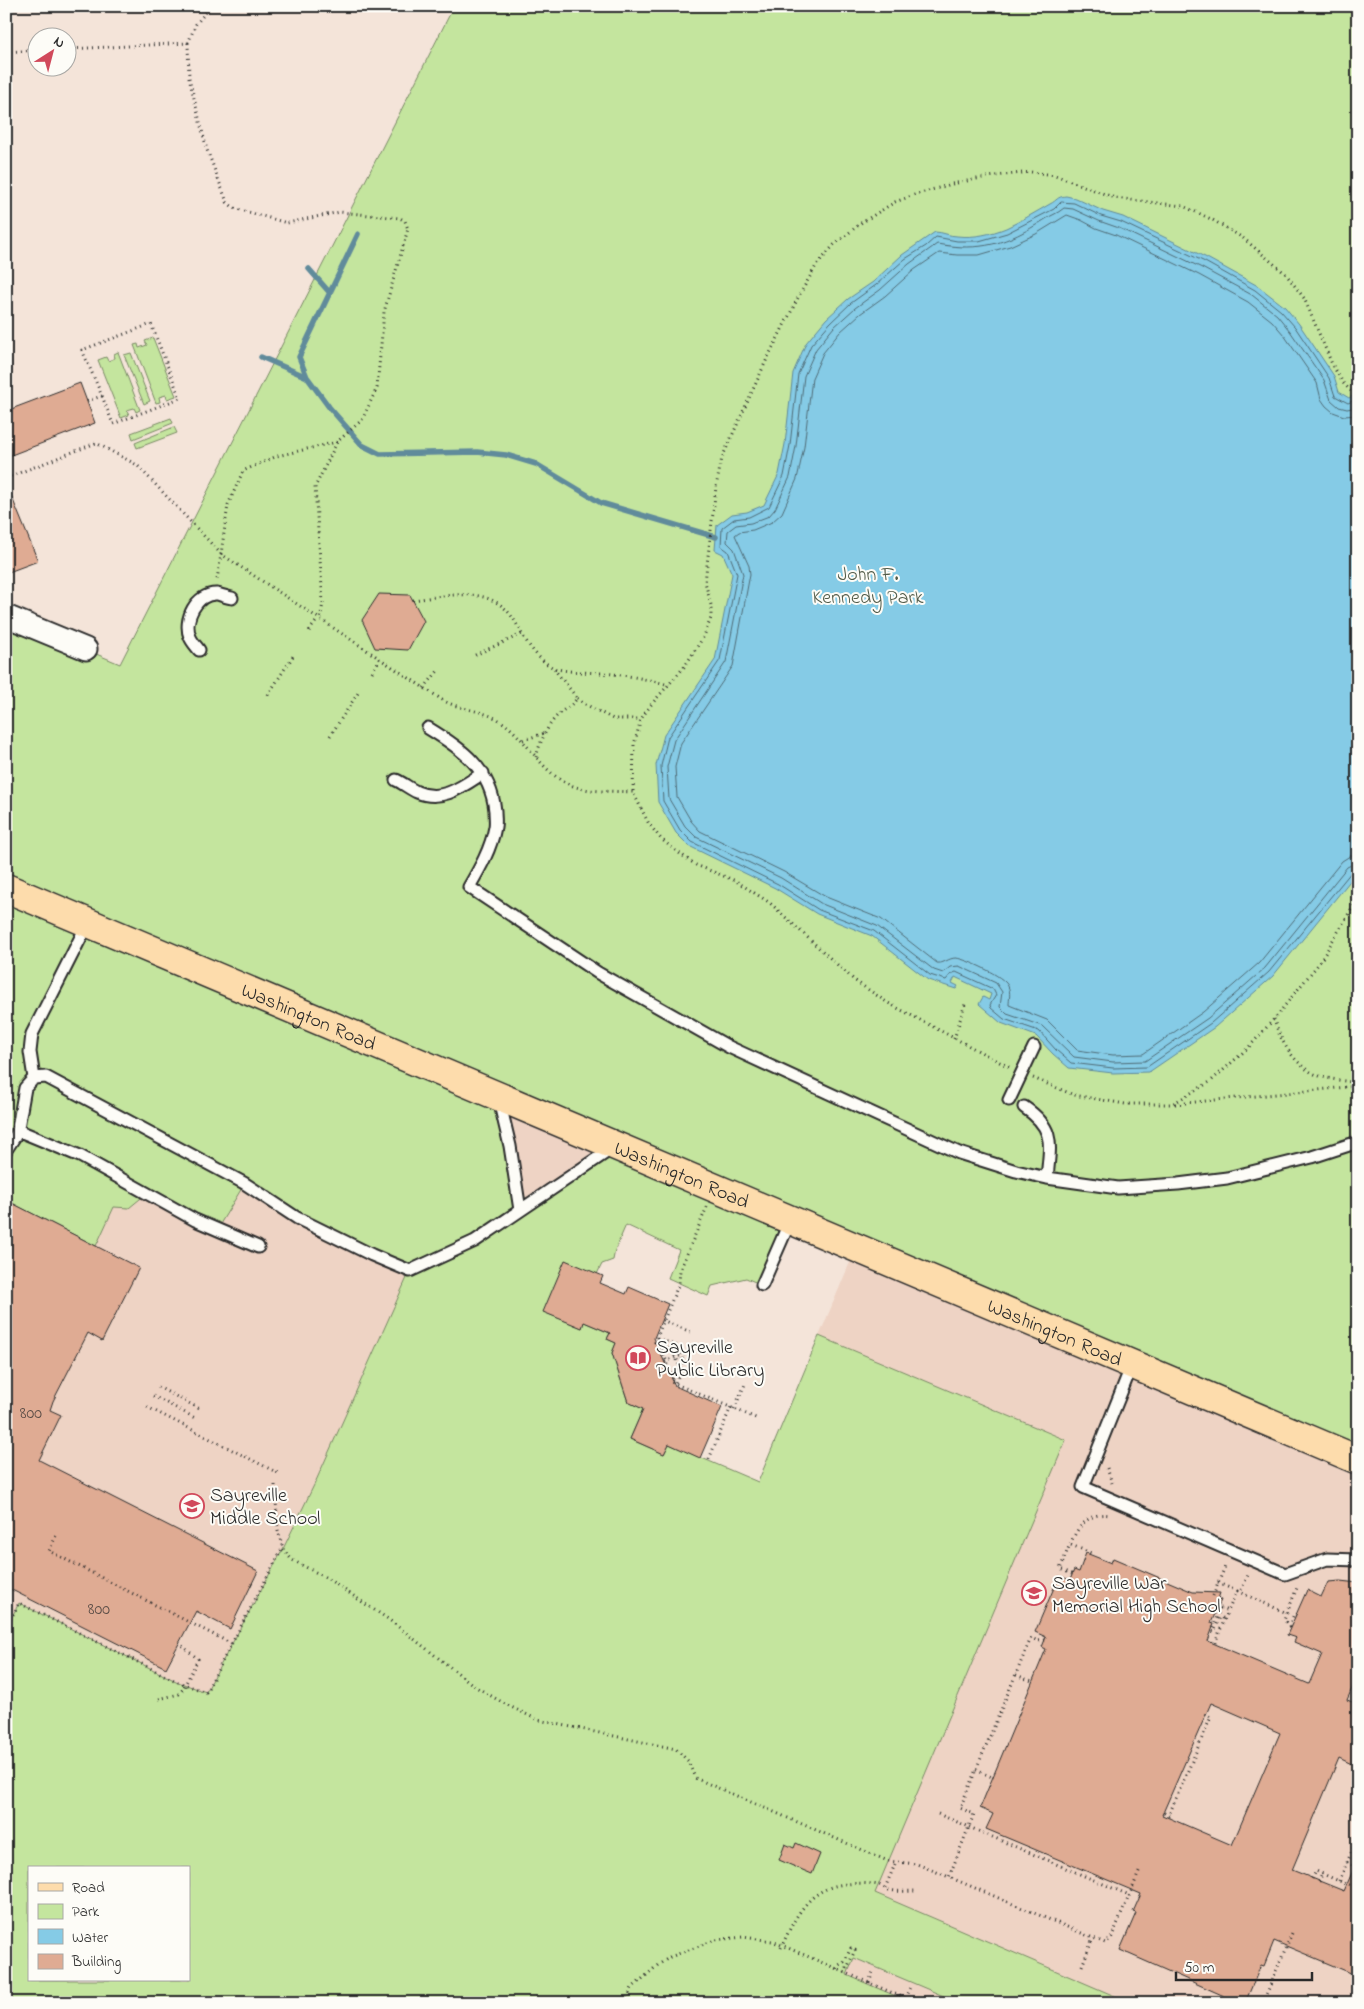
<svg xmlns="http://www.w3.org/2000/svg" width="1364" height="2009" font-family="'Indie Flower',sans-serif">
<rect width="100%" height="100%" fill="#f4e4d9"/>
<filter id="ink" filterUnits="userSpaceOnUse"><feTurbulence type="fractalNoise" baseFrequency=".02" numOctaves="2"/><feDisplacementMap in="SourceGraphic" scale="10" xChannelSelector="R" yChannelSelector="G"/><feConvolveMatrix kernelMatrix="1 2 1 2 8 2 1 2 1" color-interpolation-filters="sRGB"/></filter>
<g filter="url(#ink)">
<path fill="#eed3c4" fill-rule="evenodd" d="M60,911l569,241 -344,558 473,-228 98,-234 502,212v543h-1352v-982zM29,1868h160v112h-160z"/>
<path fill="#c4e59e" stroke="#788864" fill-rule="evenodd" d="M454,6h904v1454l-568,-239 -28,64 -16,-7 -34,8 -4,10 -40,-18 11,-28 -53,-25 -11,25 -2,10 -11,4 -5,10 -9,-4 -44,42 38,16 2,-6 26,11 -3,6 9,4 -4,10 16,49 15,7 -13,30 34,15 5,-10 89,38 61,-146 247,104 -191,453 256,110h-171l-106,-45 -7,17 65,28h-906v-375l13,-25 159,79 28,10 77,-143 32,-66 95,-212 -82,-37 -83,-51 -28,46 -71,-35 -17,14 -15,-1 -18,39 -90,-46v-584l114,48zM499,1098l116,49 -95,62zM29,1868h160v112h-160z
M153,338l23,58 -9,3 -1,-4 -7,2 1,5 -4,1 -22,-58 4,-1 1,4 8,-3 -2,-4z
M118,352l22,58 -4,2 -2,-4 -7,2 2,5 -8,3 -23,-58 8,-3 2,4 7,-3 -1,-4z
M131,353l19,48 -6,3 -20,-49z
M171,418l2,5 -40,16 -2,-6z
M174,427l3,6 -40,15 -2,-5z"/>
<path fill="#85cbe6" stroke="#618b9b" d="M1066,196l9,2 28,13 20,6 84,41 51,28 27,21 14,17 35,52 5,16 10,6 9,-5v478l-85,105 -58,51 -66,45 -36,1 -44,-5 -16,-14 -17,-18 -35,-13 -22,-19 4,-7 6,3 2,-6 -36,-17 -3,6 6,3 -2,3 -28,-9 -56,-44 -55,-22 -42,-26 -86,-42 -13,-13 -18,-31 -2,-37 8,-30 51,-75 17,-86 -9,-20 -8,-4 2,-25 15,-11 15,-2 17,-7 15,-31 6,-30 8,-71 13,-30 20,-24 22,-20 25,-17 29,-27 33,-23c8,0 14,4 22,4 17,2 34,-2 49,-8 15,-7 30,-16 44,-24 8,-4 6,-7 16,-8z"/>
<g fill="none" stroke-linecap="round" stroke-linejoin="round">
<path stroke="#4f6b76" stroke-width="1" d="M1358,399l-10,4 -13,-7 -6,-18 -34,-51 -14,-16 -26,-21 -50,-28 -84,-40 -20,-6 -27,-13 -13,-1 -7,7 -47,24 -28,8h-22l-21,-4 -10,9 -21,13 -29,26 -25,18 -21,20 -19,22 -13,29 -8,71 -6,31 -15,31 -20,10 -15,2 -12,9 -1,18 7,5 9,23 -17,86 -52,77 -7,29 2,35 17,29 12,12 86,42 41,26 55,21 56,44 16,5 5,-6 5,-2 37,17 3,6 -6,10 1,3 13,11 35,12 17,19 15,13 42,5 34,-1 64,-44 58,-51 83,-101 6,-2
M1358,407l-11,2 -8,-2 -8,-7 -7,-20 -34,-49 -13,-16 -25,-20 -50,-27 -83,-40 -20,-7 -26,-12 -9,-1c-7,6 -13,7 -20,12 -37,24 -64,32 -107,24l-28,20 -29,26 -25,18 -21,19 -18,22 -12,27 -8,70 -6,31 -15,32 -6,7 -18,7 -15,2 -8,6 -1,11 7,7 9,25 -17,88 -52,78 -7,27 2,32 16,27 11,11 85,41 41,26 55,22 57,44 9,3 7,-6 9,-1 37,17 6,9 -2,15 7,7 35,12 32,31 39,5 32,-1 63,-43 57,-50 82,-101 11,-5
M1358,415l-14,1 -11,-4 -7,-6 -5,-7 -4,-16 -33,-48 -12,-14 -24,-19 -49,-27 -83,-40 -20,-7 -15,-8 -14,-5 -31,19 -26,12 -31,9h-22l-18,-2 -25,17 -29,26 -25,18 -20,18 -17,21 -11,25 -8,69 -7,32 -15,34 -10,9 -19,8 -14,2 -4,3 14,31 1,8 -17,92 -52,77 -6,24 2,30 14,24 9,10 84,41 42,25 55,22 56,44c7,1 11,-5 19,-5 10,1 48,18 52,28 3,7 1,13 1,19l38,15 30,30 36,5 30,-1 60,-42 56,-49 83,-102 8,-5 8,-1"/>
<path stroke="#618b9b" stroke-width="5.5" d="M358,234l-59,123 8,20 22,30 33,38 18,9 97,-2 29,3 30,9 65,39 115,34
M309,269l21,24
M261,357l46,20"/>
</g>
<path fill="#dfab93" stroke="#2b2b2b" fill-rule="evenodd" d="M80,383l15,40 -89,34v-46z
M6,483l32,78 -32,12z
M379,594l31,1 14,26 -16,29 -33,-2 -13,-28z
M6,1200l133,68 -37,73 -14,-8 -35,68 -3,9 11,5 -22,45 219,111 -28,58 -34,-18 -30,57 -160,-81z
M565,1260l38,16 -3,7 26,11 3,-7 39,17 -14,34 21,48 47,21 -22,51 -31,-14 -5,10 -34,-15 13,-30 -15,-7 -16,-49 4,-10 -9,-4 3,-6 -26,-11 -2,6 -39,-16z
M1086,1553l25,10 2,-5 80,34 27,1 -2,6 3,1 -10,23 3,1 -6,17 101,43 13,-30 -28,-12 2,-4 -9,-3 20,-45 14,7 7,-15 12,-1 18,2v92l-11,25 11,4v63l-19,-9 -47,112 52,21 14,-32v117l-84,-35 -10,25 -3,-1 -16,38h-5l-120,-53 16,-37 -3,-1 8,-18 -155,-65 7,-15 -13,-6 66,-159 -4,-2 4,-10 -11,-5 24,-56 11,4 4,-10 5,2zM1211,1703l69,30 -48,112 -70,-30z
M796,1843l24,11 -8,20 -33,-14 6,-16 9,4z"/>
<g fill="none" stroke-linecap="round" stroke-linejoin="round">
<defs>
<path id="lane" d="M199,650c-3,-4 -7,-8 -9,-13 -7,-17 6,-44 27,-43 4,1 10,3 15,4
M428,728c33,20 63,41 67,83 0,5 1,11 0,16 -4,22 -15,41 -26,60l129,86 131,74 230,106 57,18 31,7 71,10 60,-4 49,-6 85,-21 46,-15
M396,780c7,3 14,9 21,12 25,11 46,-6 66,-19
M34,1078l-4,-26 2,-18 56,-111
M499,1100l11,46 10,64
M1009,1100l25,-53
M1024,1107c32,22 26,37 23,71
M17,1133l5,-1 58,24 115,64 63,27
M6,1150l11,-17 8,-45 9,-10 12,-1 198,106 53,35 75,37 38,16 65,-30 139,-94
M762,1285l28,-64
M1132,1365l-49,122 202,87 42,-15 31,1"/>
<path id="street" d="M6,616l80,33"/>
<g id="primary">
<path id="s1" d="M6,888l1352,572"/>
</g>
</defs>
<use href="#lane" stroke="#2b2b2b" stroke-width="15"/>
<use href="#street" stroke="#2b2b2b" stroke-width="25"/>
<use href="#primary" stroke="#2b2b2b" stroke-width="31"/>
<path stroke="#2b2b2b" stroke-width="3" stroke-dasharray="1 4" stroke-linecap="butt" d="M6,42l4,10
M188,43l8,-19 15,-18
M68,49l120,-6 1,35 18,72 20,52 7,6 53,15 53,-11 60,6 5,3 3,8 -24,83 -7,76 -15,32 -25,22 -22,45 8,116 -3,17
M6,52l32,-2
M87,401l15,-5 -20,-46 69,-26 29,74 -67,26 -11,-28
M337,442l-60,14 -34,15 -15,34 -7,49 223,147c18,9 38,9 55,19 16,10 26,24 38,38 31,37 52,32 96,34
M6,478l90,-35 41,22 84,89 -4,26
M413,600c40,-5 84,-17 105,27 8,15 19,32 34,40 11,6 47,5 61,7 19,2 38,6 56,11
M309,631l9,-12
M475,655l47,-21
M372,672l8,-13
M424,688l14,-17
M268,695l27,-42
M577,698l6,5 30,16h28
M330,736l28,-43
M523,740l22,-7
M536,757c4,-15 12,-33 23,-43 6,-6 13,-8 18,-16l-23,-29
M1274,1019c6,23 24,52 49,58 11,3 23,4 35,6
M954,1039l12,-38
M1009,1067l-121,-64 -34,-23 -84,-77 -34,-22 -40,-16 -20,-14 -15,-12 -12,-15 -16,-32 1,-47 7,-26 9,-13 35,-40 19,-30 7,-18v-13l-6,-23 11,-95 6,-29 44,-97 34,-67 16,-28 18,-21 27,-22 34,-21 22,-8 35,-10 35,-7 44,-5 24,3 60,23 68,8 28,13 32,19 43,36 18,24 28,66 11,19 15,15
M1033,1078l41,17 51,9h47l38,-22 39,-35 25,-28 46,-57 38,-64
M1175,1104l183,-18
M707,1207l-27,63 -1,13 -24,59 17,8 7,14 -8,18 87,37
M662,1320l31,13
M657,1338l20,8 7,17 -10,23
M660,1345l13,32
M665,1362l27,-11
M158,1387l44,23
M153,1396l44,23
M147,1407l133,67
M734,1409l12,-27
M709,1459l22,-52
M1107,1468l5,15
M275,1485l3,45 5,19 9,11 33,17 63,42 88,68 29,17 33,16 138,29 12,12 7,17 193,83 29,3 32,13
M56,1536l-7,15 183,93
M1071,1545l20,8 -1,1
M1072,1574l-12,-5c10,-23 18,-59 50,-54
M1218,1583l19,8 -9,20 -10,-4
M1241,1590l8,-17
M1237,1591l50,22 11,-28
M1213,1596l13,-32
M1220,1608l-8,23 2,1 6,-15 5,2
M1287,1613l-3,7 5,6 5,-12 2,1
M6,1628l13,-25 159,79 28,10 76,-143
M1045,1640l-7,1 -7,-3 -71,170 14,6 -25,63 156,66 6,-4 29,-69
M1215,1643l13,-32
M1016,1675l16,6
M159,1699l20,-5 4,-5 15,-30 -19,-16
M976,1770l16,7
M1164,1812l5,3
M938,1814l29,12
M1168,1817l43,-100 -10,-4
M969,1827l160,68
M1347,1862l7,4
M1312,1879l4,-8 37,16
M1339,1881l19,-44
M1319,1882l3,-8
M885,1888l11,-26
M781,1948c14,-31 28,-62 67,-64 9,-1 21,-1 31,1 3,1 6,4 10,5 8,2 19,1 27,1
M1082,1966l11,-28
M837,1969l2,-4 5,-3 7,-14 4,2 -10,23
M869,1983l5,-14
M905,1998l6,-13
M625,2003l7,-15 26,-23 12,-8 45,-17 28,-3 29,4 144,62
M946,2003l1,-3
M1272,2003l-8,-3 28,-67"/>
<use href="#lane" stroke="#fdfcf7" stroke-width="11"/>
<use href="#street" stroke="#fdfcf7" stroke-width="21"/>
<use href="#primary" stroke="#fddcac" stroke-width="28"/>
</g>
</g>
<defs>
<symbol id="library-ring" viewBox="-11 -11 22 22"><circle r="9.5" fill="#fdfcf7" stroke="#d1495b" stroke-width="1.5"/><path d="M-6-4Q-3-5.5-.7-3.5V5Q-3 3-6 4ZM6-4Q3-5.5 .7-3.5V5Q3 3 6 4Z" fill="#d1495b"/></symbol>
<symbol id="school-ring" viewBox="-11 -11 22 22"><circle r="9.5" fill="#fdfcf7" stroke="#d1495b" stroke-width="1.5"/><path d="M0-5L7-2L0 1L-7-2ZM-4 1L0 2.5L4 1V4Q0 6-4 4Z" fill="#d1495b"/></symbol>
</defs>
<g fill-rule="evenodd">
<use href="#library-ring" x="624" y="1344" width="28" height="28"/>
<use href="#school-ring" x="178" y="1492" width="28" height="28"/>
<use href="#school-ring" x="1020" y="1579" width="28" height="28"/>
</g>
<g text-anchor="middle" stroke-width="4" stroke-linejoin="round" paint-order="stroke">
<g font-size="18" fill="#584b45">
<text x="31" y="1418">800</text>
<text x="99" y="1614">800</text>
</g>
<g font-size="20" fill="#515a48" stroke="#fdfcf7">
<text x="868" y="580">John F.<tspan x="868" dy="23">Kennedy Park</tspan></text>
</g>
<g font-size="20" fill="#2b2b2b" stroke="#fdfcf7">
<text dy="7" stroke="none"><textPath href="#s1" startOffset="329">Washington Road</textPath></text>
<text dy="7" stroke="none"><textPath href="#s1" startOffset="734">Washington Road</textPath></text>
<text dy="7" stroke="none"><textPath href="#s1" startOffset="1139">Washington Road</textPath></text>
</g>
<g font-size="20" fill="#2b2b2b" stroke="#fdfcf7" text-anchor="start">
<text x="656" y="1353">Sayreville<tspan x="656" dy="23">Public Library</tspan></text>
<text x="210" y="1501">Sayreville<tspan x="210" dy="23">Middle School</tspan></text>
<text x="1052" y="1589">Sayreville War<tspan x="1052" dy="23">Memorial High School</tspan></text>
</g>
</g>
<rect width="1364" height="2009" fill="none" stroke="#fdfcf7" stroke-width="25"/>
<rect x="12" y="12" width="1339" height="1984" fill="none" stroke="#2b2b2b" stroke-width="2" filter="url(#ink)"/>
<rect x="28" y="1866" width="162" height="115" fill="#fdfcf7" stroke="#a9a8a5"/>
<rect x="38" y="1883" width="25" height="8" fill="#fddcac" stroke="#a9a8a5"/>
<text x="72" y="1892" font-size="15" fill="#2b2b2b">Road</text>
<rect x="38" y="1904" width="25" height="15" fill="#c4e59e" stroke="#a9a8a5"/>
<text x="72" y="1916" font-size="15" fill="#2b2b2b">Park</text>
<rect x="38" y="1929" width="25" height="15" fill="#85cbe6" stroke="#a9a8a5"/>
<text x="72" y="1942" font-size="15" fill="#2b2b2b">Water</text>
<rect x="38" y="1954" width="25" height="15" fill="#dfab93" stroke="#a9a8a5"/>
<text x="72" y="1966" font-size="15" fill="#2b2b2b">Building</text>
<g transform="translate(52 52) rotate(36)"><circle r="24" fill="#fdfcf7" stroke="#a9a8a5"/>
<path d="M0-4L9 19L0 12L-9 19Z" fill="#d1495b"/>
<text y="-8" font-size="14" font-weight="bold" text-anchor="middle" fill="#2b2b2b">N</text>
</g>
<path d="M1176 1972v8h136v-8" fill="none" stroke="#2b2b2b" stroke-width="2.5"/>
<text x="1184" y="1972" font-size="15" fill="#2b2b2b" stroke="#fdfcf7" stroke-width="4" paint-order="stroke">50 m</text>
</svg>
